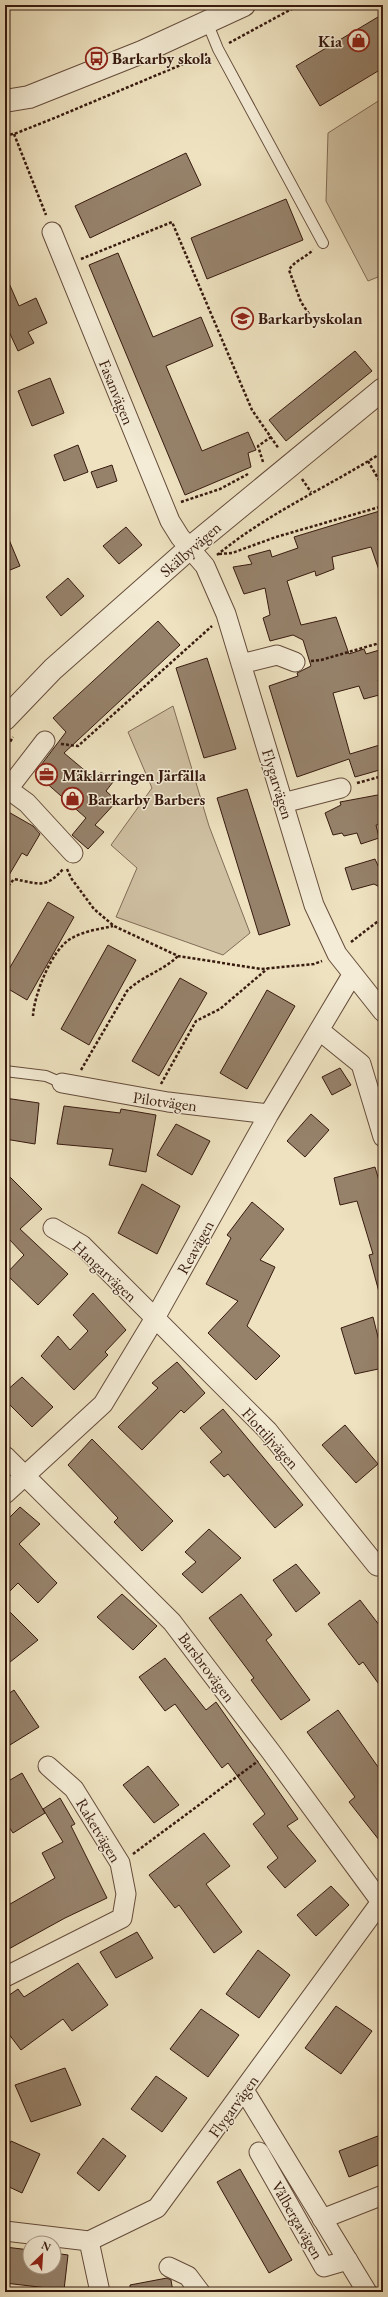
<svg xmlns="http://www.w3.org/2000/svg" width="388" height="2297" font-family="'EB Garamond',serif">
<rect width="100%" height="100%" fill="#eee2c0"/>
<filter id="stains"><feTurbulence type="fractalNoise" baseFrequency=".005" numOctaves="4"/><feColorMatrix values="0 0 0 0 .2 0 0 0 0 .09 0 0 0 0 .02 0 0 0 .5 -.17"/></filter>
<radialGradient id="worn" r=".72"><stop offset=".6" stop-color="#630" stop-opacity="0"/><stop offset="1" stop-color="#630" stop-opacity=".3"/></radialGradient>
<path fill="#cfc0a2" stroke="#836d58" d="M383,98v177l-15,6 -42,-80 2,-68z
M173,706l36,120 41,107 -27,22 -107,-38 21,-49 -26,-23 41,-57 -24,-56z"/>
<path fill="#96826b" stroke="#371a0f" d="M383,14v54l-63,38 -24,-40z
M186,153l15,32 -111,53 -15,-32z
M286,199l17,41 -96,39 -16,-41z
M118,253l35,84 48,-20 12,29 -47,20 36,85 46,-19 8,18 -8,3 3,14 -66,28 -96,-230z
M5,274l14,32 17,-8 11,25 -19,9 6,11 -16,8 -13,-28z
M355,351l17,20 -86,70 -17,-21z
M50,378l14,35 -32,13 -14,-35z
M78,445l10,27 -24,9 -10,-26z
M112,465l5,16 -20,7 -6,-16z
M383,510v65l-2,1 -10,-29 -39,10 2,12 -18,7 -1,-5 -28,10 14,44 35,-8 13,37 15,-5 2,5 17,-5v30l-5,1 5,14 -19,5 -5,-13 -26,7 17,61 33,-10v25l-28,8 -6,-18 -52,18 -28,-91 29,-10 -1,-3 14,-7 -8,-26 -10,-5 -23,6 -7,-23 7,-3 -5,-27 -21,6 -11,-27 19,-3 -4,-8 22,-6 2,7 26,-9 -4,-11z
M126,527l16,18 -23,19 -16,-18z
M5,530l15,36 -15,6z
M68,578l16,18 -23,20 -15,-19z
M158,621l22,24 -116,108 31,26 6,-7 12,10 -7,9 11,10 -22,24 9,7 -16,17 -16,-14 14,-17 -51,-45 31,-41 -13,-14z
M207,658l29,91 -32,9 -28,-90z
M247,789l43,136 -31,10 -42,-137z
M383,794v30l-7,1 3,13 -18,6 -4,-11 -13,3 -2,-3 -9,2 -8,-22 16,-8 -1,-3z
M5,810l28,16 7,8 -13,22 -5,-3 -17,29z
M375,859l5,11 3,2v17l-9,-5 -22,6 -7,-22z
M48,902l26,15 -47,83 -22,-13v-11z
M108,945l28,15 -47,85 -28,-16z
M180,978l27,15 -48,83 -27,-15z
M267,990l28,16 -48,83 -27,-16z
M340,1068l11,17 -19,10 -10,-18z
M5,1098l34,5 -4,41 -30,-5z
M64,1106l56,7 1,-4 35,6 -10,57 -37,-7 4,-16 -56,-5z
M311,1114l18,16 -24,27 -18,-16z
M176,1124l34,17 -18,34 -35,-20z
M375,1167l8,27v97l-4,1 -10,-37 4,-1 -16,-53 -17,4 -6,-27z
M5,1172l37,37 -22,20 48,45 -30,31 -32,-31 18,-19 -15,-16 -4,3z
M142,1184l38,22 -23,48 -39,-21z
M252,1202l32,27 -24,31 15,7 -28,59 33,30 -24,24 -48,-47 30,-32 -32,-17 25,-46 -4,-3z
M93,1293l33,37 -21,22 3,3 -34,35 -33,-34 17,-20 12,14 18,-19 -15,-16z
M373,1317l10,40v11l-28,6 -14,-46z
M177,1362l28,31 -21,20 -3,-3 -39,40 -24,-23 40,-39 -6,-5z
M22,1377l31,30 -21,20 -27,-27v-8z
M223,1409l80,96 -28,23 -47,-54 -4,3 -14,-15 12,-10 -22,-24z
M345,1425l33,39 -22,19 -34,-38z
M92,1439l81,82 -31,30 -28,-29 4,-4 -50,-53z
M20,1507l20,17 -21,20 38,39 -19,20 -20,-20 -13,13v-74z
M209,1529l32,29 -39,35 -20,-19 14,-12 -11,-10z
M296,1564l24,29 -24,19 -23,-32z
M122,1594l35,32 -24,24 -36,-33z
M241,1594l31,41 -6,5 44,60 -29,20 -30,-40 3,-2 -45,-60z
M360,1600l23,30v60l-20,-28 -4,3 -31,-41z
M5,1607l33,33 -33,26z
M165,1658l41,52 10,-8 82,117 -11,7 29,35 -31,27 -18,-21 11,-9 -25,-34 12,-10 -37,-51 -6,5 -47,-64 -10,7 -26,-34z
M14,1690l25,37 -34,21v-52z
M338,1710l45,64v71l-34,-43 6,-5 -48,-65z
M148,1766l31,39 -25,18 -31,-38z
M22,1773l23,40 -32,20 -8,-12v-38z
M60,1798l15,26 -4,2 36,72 -42,20 -60,33v-44l50,-29 -13,-25 21,-11 -20,-33z
M204,1833l26,33 -24,18 36,48 -28,21 -35,-48 -4,3 -26,-33z
M331,1886l18,19 -33,31 -19,-21z
M137,1932l16,26 -37,20 -16,-26z
M258,1950l32,25 -31,43 -33,-24z
M78,1963l30,42 -36,26 -9,-12 -42,31 -16,-21v-31l13,-9 6,8z
M336,2006l36,25 -31,43 -36,-26z
M201,2009l38,26 -31,42 -38,-28z
M65,2068l16,37 -50,17 -16,-37z
M156,2076l31,22 -25,34 -31,-23z
M383,2134v29l-34,14 -10,-26z
M103,2138l23,18 -27,35 -22,-18z
M11,2141l29,13 -18,39 -17,-8v-31z
M240,2169l52,91 -23,13 -52,-91z
M5,2247l25,3v17h24v-14l14,2 -4,35 -59,-7z
M167,2278l4,2 2,12h-43v-7z"/>
<g fill="none" stroke-linecap="round" stroke-linejoin="round">
<defs>
<path id="service" d="M207,22l11,27 105,194
M5,1071l41,5 16,7"/>
<path id="minor" d="M52,232l118,289 10,16 25,29 21,48 88,291 23,49 46,58
M241,664l36,-9 18,7
M5,787l22,16 46,50
M8,789l37,-48
M283,803l58,-15
M319,1030l42,34 22,73
M62,1083l106,19 101,12
M53,1228l29,17 186,186 109,135
M5,1456l167,166 99,130 110,150
M5,1494l98,-90 52,-86 114,-204 83,-139
M5,1977l117,-59 4,-24 -6,-31 -46,-74 -26,-23
M244,2090l123,202
M259,2152l65,115 24,-7
M322,2219l61,-24
M5,2231l84,10
M169,2267l19,9 12,16
M100,2292l-11,-51 68,-33 226,-309"/>
<path id="tertiary" d="M5,101l24,-4 113,-45 102,-47
M5,719l48,-50 138,-122 192,-158"/>
</defs>
<use href="#service" stroke="#654c3b" stroke-width="12"/>
<use href="#minor" stroke="#654c3b" stroke-width="21"/>
<use href="#tertiary" stroke="#654c3b" stroke-width="24"/>
<path stroke="#371a0f" stroke-width="2.5" stroke-dasharray="3 2" stroke-linecap="butt" d="M229,43l70,-38
M14,134l32,81
M5,135l9,-1 38,-15 155,-65
M81,259l91,-37 80,188 27,39
M309,314l-8,-12 -12,-32c5,-9 16,-12 24,-20
M382,414l1,14
M368,461l15,26
M263,462l-5,-16 13,-9
M302,479l9,13
M181,502l39,-13 28,-15
M219,554l13,-1 44,-16 107,-31
M217,555c51,-42 111,-68 166,-103
M311,661l10,-1 62,-18
M61,744l17,2 134,-120
M5,750l8,-13
M357,783l26,-7
M67,869l4,9 23,31 20,17 64,30 83,13 53,-5 8,-3
M5,890l9,-11c26,5 32,10 50,-11
M351,942l26,-20 6,-3
M33,1016c1,-21 19,-68 39,-78 12,-7 28,-9 41,-12
M81,1070l46,-79c15,-15 36,-20 51,-35
M161,1084l35,-63 24,-12 47,-40
M133,1854l125,-93"/>
<use href="#service" stroke="#f4ecd6" stroke-width="10"/>
<use href="#minor" stroke="#f4ecd6" stroke-width="19"/>
<use href="#tertiary" stroke="#f4ecd6" stroke-width="22"/>
</g>
<defs>
<symbol id="shop-ring" viewBox="-11 -11 22 22"><circle r="9.5" fill="#f4ecd6" stroke="#8f2418" stroke-width="1.5"/><path d="M-5-2.5h2.3a2.7 3.5 0 0 1 5.4 0H5L5.5 6h-11ZM-1.5-2.5h3a1.5 2.3 0 0 0-3 0Z" fill="#8f2418"/></symbol>
<symbol id="bus-ring" viewBox="-11 -11 22 22"><circle r="9.5" fill="#f4ecd6" stroke="#8f2418" stroke-width="1.5"/><path d="M-5-6H5V4H4V6H2V4H-2V6H-4V4H-5ZM-3.5-4V0h7V-4ZM-3.5 1.2v1.5H-2V1.2ZM2 1.2v1.5H3.5V1.2Z" fill="#8f2418"/></symbol>
<symbol id="school-ring" viewBox="-11 -11 22 22"><circle r="9.5" fill="#f4ecd6" stroke="#8f2418" stroke-width="1.5"/><path d="M0-5L7-2L0 1L-7-2ZM-4 1L0 2.5L4 1V4Q0 6-4 4Z" fill="#8f2418"/></symbol>
<symbol id="office-ring" viewBox="-11 -11 22 22"><circle r="9.5" fill="#f4ecd6" stroke="#8f2418" stroke-width="1.5"/><path d="M-6-3h4V-5.5h4V-3h4V5H-6ZM-1-4.5V-3h2v-1.5ZM-6 0V1H6V0Z" fill="#8f2418"/></symbol>
</defs>
<g fill-rule="evenodd">
<use href="#shop-ring" x="346" y="28" width="25" height="25"/>
<use href="#bus-ring" x="84" y="46" width="25" height="25"/>
<use href="#school-ring" x="230" y="306" width="25" height="25"/>
<use href="#office-ring" x="34" y="762" width="25" height="25"/>
<use href="#shop-ring" x="60" y="786" width="25" height="25"/>
</g>
<g text-anchor="middle" stroke-width="3" stroke-linejoin="round" paint-order="stroke">
<g font-size="16" font-weight="bold" fill="#371a0f" stroke="#f4ecd6" text-anchor="start">
<text x="342" y="47" text-anchor="end">Kia</text>
<text x="112" y="64">Barkarby skola</text>
<text x="258" y="324">Barkarbyskolan</text>
<text x="62" y="781">Mäklarringen Järfälla</text>
<text x="88" y="805">Barkarby Barbers</text>
</g>
<g font-size="16" fill="#371a0f" stroke="#f4ecd6">
<text transform="translate(117 392) rotate(68)" y="6">Fasanvägen</text>
<text transform="translate(190 549) rotate(-41)" y="6">Skälbyvägen</text>
<text transform="translate(278 784) rotate(73)" y="6">Flygarvägen</text>
<text transform="translate(165 1101) rotate(8)" y="6">Pilotvägen</text>
<text transform="translate(195 1247) rotate(-61)" y="6">Reavägen</text>
<text transform="translate(105 1271) rotate(43)" y="6">Hangarvägen</text>
<text transform="translate(271 1438) rotate(48)" y="6">Flottiljvägen</text>
<text transform="translate(207 1667) rotate(53)" y="6">Barsbrovägen</text>
<text transform="translate(99 1830) rotate(59)" y="6">Raketvägen</text>
<text transform="translate(233 2106) rotate(-54)" y="6">Flygarvägen</text>
<text transform="translate(298 2220) rotate(60)" y="6">Vålbergavägen</text>
</g>
</g>
<rect width="388" height="2297" fill="none" stroke="#eee2c0" stroke-width="20"/>
<rect x="6" y="6" width="376" height="2285" fill="none" stroke="#371a0f" stroke-width="2"/>
<rect x="10" y="10" width="368" height="2277" fill="none" stroke="#371a0f"/>
<g transform="translate(42 2255) rotate(25)"><circle r="19" fill="#f4ecd6" stroke="#a89886"/>
<path d="M0-3L7 15L0 10L-7 15Z" fill="#8f2418"/>
<text y="-6" font-size="11" font-weight="bold" text-anchor="middle" fill="#371a0f">N</text>
</g>
<rect width="100%" height="100%" filter="url(#stains)"/>
<rect width="100%" height="100%" fill="url(#worn)"/>
</svg>
